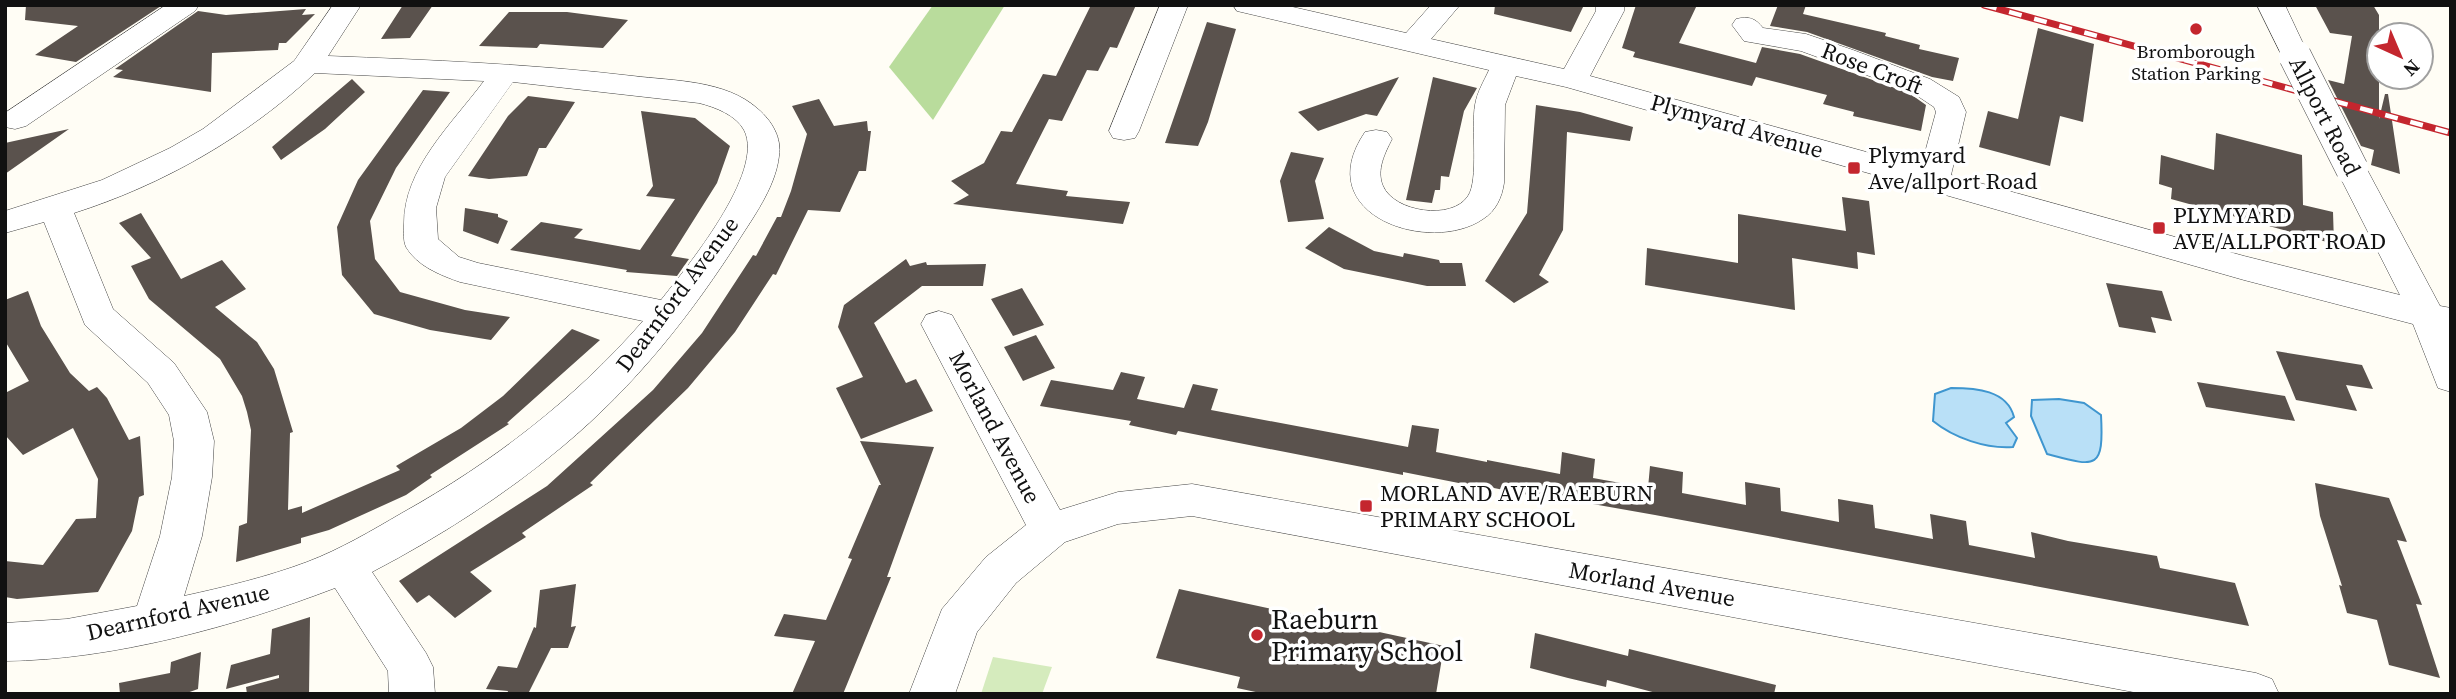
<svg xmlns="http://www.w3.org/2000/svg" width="2456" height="699" font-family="'Source Serif 4',serif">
<rect width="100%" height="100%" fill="#fffdf5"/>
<path fill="#d5ebbd" d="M993,657l59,10 -10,27h-61z"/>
<path fill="#b9dc9c" d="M933,5h72l-72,115 -44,-53z"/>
<path fill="#b9e0f7" stroke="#3f96cf" stroke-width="2" d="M1951,388c25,0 56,2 63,29l-8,6 11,15 -4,9c-27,2 -59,-9 -80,-26l2,-27z
M2059,399l25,4 17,12c3,56 -5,52 -54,39l-16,-38 1,-16z"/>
<path fill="#5a524d" d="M26,5h133l2,1 -85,56 -41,-7 43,-29 -53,-6z
M403,5h30l-23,33 -29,1z
M1091,5h45l-19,43 -7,-1 -12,24 -11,-1 -25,51 -13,-2 -33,65 52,7 -2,5 64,6 -7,22 -170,-20 16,-9 -18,-14 33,-18 17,-32 11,1 31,-58 13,2z
M1495,5h89l-13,27 -77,-18z
M1636,5h61l-18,38 77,20 6,-16 38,7 109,39 17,12 -5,26 -68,-15 1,-4 -31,-8 4,-9 -71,-18 -4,9 -119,-29 2,-5 -13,-4z
M1778,5h28l-3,9 83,19 -1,3 35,9 -1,4 40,9 -6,23 -21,-4 -125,-45 -37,-6z
M2315,5h58l6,10v104l6,-25h3l12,80 -29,-9 3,-15 -13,-4 -33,-66 16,4 8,-48 -22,-3z
M306,9l-4,6 13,-1 -29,29h-7l-1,7 -66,3 -1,39 -98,-15 10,-7 -8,-1 83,-58 28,4z
M509,12h58l61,8 -25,28 -63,-4 -3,4 -58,-2z
M1207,22l29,7 -28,93 -10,24 -33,-3z
M2038,28l56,16 -11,78 -23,-6 -10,50 -71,-19 9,-36 30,8z
M1399,77l-22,39 -11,-2 -48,17 -20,-19z
M1433,77l44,11 -13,23 -15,66 -8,-1 -1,14h-5l-3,13 -26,-3z
M352,79l13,13 -40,37 -44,31 -9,-13z
M423,90l27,2 -54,76 -26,53 5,38 25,33 65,18 45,7 -19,23 -61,-10 -56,-16 -32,-39 -5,-48 21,-47z
M528,96l47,6 -29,46h-7l-12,28 -38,3 -21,-3 40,-60z
M819,99l15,27 33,-5 1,10h3l-5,40h-7l-19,41 -32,-2 -32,65 -3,-1 -38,58 -47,56 -98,95 3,2 -71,48 4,4 -56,35 22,19 -37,27 -26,-23 -12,8 -18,-22 148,-95 106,-96 49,-57 51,-78 3,1 21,-39h4l10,-26 16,-57 -15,-28z
M1536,105l44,7 53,15 -3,14 -63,-9 -4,98 -24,45 10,7 -35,21 -29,-22 42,-68z
M641,111l54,7 35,28 -13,37 -46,73 18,3 -12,17 -51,-4 1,-2 -117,-20 31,-28 42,7 -9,9 66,12 35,-51 -29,-3 7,-10z
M69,129l-64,45v-31z
M2216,133l86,22 1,50 30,7 1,32 -163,-45 1,-11 -13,-4 2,-29 53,15z
M1291,152l33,6 -9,23 9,38 -36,3 -8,-41z
M1842,197l27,4 6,54 -18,-3 1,17 -66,-11 3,52 -150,-25 2,-37 91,15v-49l108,17z
M465,208l33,6v3l10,4 -10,23 -35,-13z
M141,213l40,66 41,-19 24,29 -31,18 42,35 17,27 19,63 -3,1 -2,77 14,-4v7l98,-43 -4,-4 65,-38 42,-32 69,-67 28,11 -93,83 2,1 -79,51 2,2 -26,18 -77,35 -28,8v5l-65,19 3,-36 8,-3 4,-93 -4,-18 -5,-16 -22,-37 -71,-60 -18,-33 20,-8 -32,-35z
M1329,227l45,24 29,6 1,-4 35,7 1,3h22l4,23h-39l-83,-17 -39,-21z
M906,259l4,7 16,-4 1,3 59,-1 -3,22h-61l-48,37 32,60 10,-4 17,32 -72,28 -25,-51 27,-11 -25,-50 6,-22z
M2106,283l56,8 10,30 -21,-4 5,16 -37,-6z
M1022,288l22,37 -31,11 -22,-37z
M28,291l13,35 29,47 19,18 8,-4 10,11 22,42 11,-4 4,59 -5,2 -7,34 -34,61 -81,7 -12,-2v-36l38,4 33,-46 20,-1 2,-39 -25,-51 -50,27 -18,-20v-42l24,-12 -24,-40v-41z
M1036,335l19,33 -32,13 -19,-34z
M2276,351l86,14 11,24 -27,-4 11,26 -61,-11z
M1121,372l24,5 -8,22 47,9 9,-24 25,5 -7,21 197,37 4,-22 27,4 -3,23 51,10v-2l73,14 2,-22 33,7 -2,19 55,10 2,-22 33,6 -1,21 64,12 -1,-23 35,6 1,23 58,11 -1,-23 35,6 2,23 58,11 -3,-25 36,7 3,24 66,13 -4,-26 37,9 89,15 3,12 75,15 14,43 -594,-111 -85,-15 -1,3 -80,-16v2l-86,-17v3l-225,-44 -2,4 -47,-10 2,-4 -91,-15 11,-26 62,10z
M2197,382l88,14 10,25 -89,-14z
M860,441l74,6 -47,130h4l-48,117h-51l23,-53 -41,-5 10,-22 42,6 26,-61 -4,-1 31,-73h2z
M2315,483l74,15 18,44 -10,-2 25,65 -6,-1 24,74 -51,-13 -12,-45 -30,-7 -8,-28 3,1 -22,-70z
M576,584l-5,43 5,-1 -8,22h-17l-23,46h-21l1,-3 -22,-2 12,-23 19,2 17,-41 2,1 4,-38z
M1179,589l265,57 -8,48h-171l-28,-6 3,-11 -84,-19z
M310,617l-1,77h-62l-1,-7 33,-9v-3l-53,14 5,-24 39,-11 2,-25z
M1535,633l93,23 1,-7 147,36 -2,9h-114l-53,-14 -1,7 -38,-9 -38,-10z
M201,652l-3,37 -14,5h-64l-1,-11 51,-10 1,-11z"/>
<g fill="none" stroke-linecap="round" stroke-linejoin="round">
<defs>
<path id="minor" d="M166,5h33l-4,6 -169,115 -11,3 -10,-2v-14z
M333,5h28l-33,51c102,4 204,8 305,20 41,5 93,4 125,33 14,12 24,29 21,47 -3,28 -22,56 -37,79 -50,79 -107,151 -179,211 -58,49 -124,91 -191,126l54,81 7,14 2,27h-46l-1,-23 -53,-83c-99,38 -223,72 -330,73v-38l62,-4 70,-13 23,-70 12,-59 2,-36 -5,-26 -21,-32 -63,-58 -41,-103 -39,11v-22l97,-31 68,-32 33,-19 91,-68zM315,73l169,8c-32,43 -81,88 -80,144 0,8 -1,15 2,22 11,19 34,28 54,35l183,39c-69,79 -150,141 -241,192 -31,18 -61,36 -95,49 -40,15 -82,25 -123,34l18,-60 10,-59 2,-36 -7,-29 -33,-49 -61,-54 -39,-96c88,-28 173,-76 241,-140zM513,82l186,21c16,4 37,12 45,27 22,42 -58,138 -83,170l-183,-37 -19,-6 -21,-18 -2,-31 9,-31z
M1160,5h28l-49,126 -4,7 -11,2 -11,-2 -4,-7z
M1233,5h51l122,28 25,-28h29l-29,34 133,30 32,-58v-6h28v6l-34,65 331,91 15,-55 -2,-5 -24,-16 -109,-40 -57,-10 -12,-16 4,-6c13,-3 19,-1 27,9l43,6 47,16 77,29 29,18 7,15 -15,63 293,81 156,39 -64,-126 5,-7 11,-3 11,3 77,144 11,2v84l-13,-4 -25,-64 -169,-44 -678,-193 -50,-11 -11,29 -1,78c-2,14 -8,28 -21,36 -52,36 -175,-3 -118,-87l11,-2 11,2 5,7c-7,14 -16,31 -9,47 11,26 69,35 85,10 11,-16 3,-69 7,-91 2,-13 9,-24 14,-35l-252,-59z
M2257,5h28l24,51 -4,6 -10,3 -10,-3z
M939,311l13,4 108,195 58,-18 74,-8 1064,189 16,6 7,15h-135l-952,-178 -74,8 -53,18 -49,41 -39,49 -22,62h-46l33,-85 44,-52 40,-32 -105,-201 5,-9z"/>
</defs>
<use href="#minor" stroke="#444" stroke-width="1"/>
<use href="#minor" fill="#fff" fill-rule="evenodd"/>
<defs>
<path id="rail" d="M1984,5l467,128"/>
</defs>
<use href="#rail" stroke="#c4262e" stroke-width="7"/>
<use href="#rail" stroke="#fff" stroke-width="4.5" stroke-dasharray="13" stroke-linecap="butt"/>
<defs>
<path id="minor-bridge" d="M2295,56l57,113"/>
</defs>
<use href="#minor-bridge" stroke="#444" stroke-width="33" stroke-linecap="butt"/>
<use href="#minor-bridge" stroke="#fff" stroke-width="32"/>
</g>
<g fill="#c4262e" stroke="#fff" stroke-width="2.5">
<circle cx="2196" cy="29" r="7"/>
<rect x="1847" y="161" width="14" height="14" rx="3.5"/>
<rect x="2152" y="221" width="14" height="14" rx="3.5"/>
<rect x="1359" y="499" width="14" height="14" rx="3.5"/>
<circle cx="1257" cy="635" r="7"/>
</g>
<g text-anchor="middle" stroke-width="7" stroke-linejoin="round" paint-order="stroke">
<g font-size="19" fill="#111" stroke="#fff">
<text x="2196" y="58">Bromborough<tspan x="2196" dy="22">Station Parking</tspan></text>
</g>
<g font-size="23" fill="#111" stroke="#fff">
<text transform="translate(1872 68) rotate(21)" y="8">Rose Croft</text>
<text transform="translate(2325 116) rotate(63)" y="8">Allport Road</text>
<text transform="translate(1737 126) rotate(16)" y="8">Plymyard Avenue</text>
<text transform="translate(677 294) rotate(-53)" y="8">Dearnford Avenue</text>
<text transform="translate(995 427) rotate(62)" y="8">Morland Avenue</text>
<text transform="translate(1652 584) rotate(10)" y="8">Morland Avenue</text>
<text transform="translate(178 612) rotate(-13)" y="8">Dearnford Avenue</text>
</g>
<g font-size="23" fill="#111" stroke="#fff" text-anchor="start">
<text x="1868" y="163">Plymyard<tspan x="1868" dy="26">Ave/allport Road</tspan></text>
<text x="2173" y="223">PLYMYARD<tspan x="2173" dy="26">AVE/ALLPORT ROAD</tspan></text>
<text x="1380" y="501">MORLAND AVE/RAEBURN<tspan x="1380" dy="26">PRIMARY SCHOOL</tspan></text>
</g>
<g font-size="28" fill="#111" stroke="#fff" text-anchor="start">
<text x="1271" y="629">Raeburn<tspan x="1271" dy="32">Primary School</tspan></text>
</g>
</g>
<rect width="2456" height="699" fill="none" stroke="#111111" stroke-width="14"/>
<g transform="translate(2400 56) rotate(136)"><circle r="33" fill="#ffffff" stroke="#a0a0a0" stroke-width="2"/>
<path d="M0-5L12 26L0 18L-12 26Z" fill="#c4262e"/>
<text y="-10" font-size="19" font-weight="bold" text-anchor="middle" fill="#111111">N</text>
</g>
</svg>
